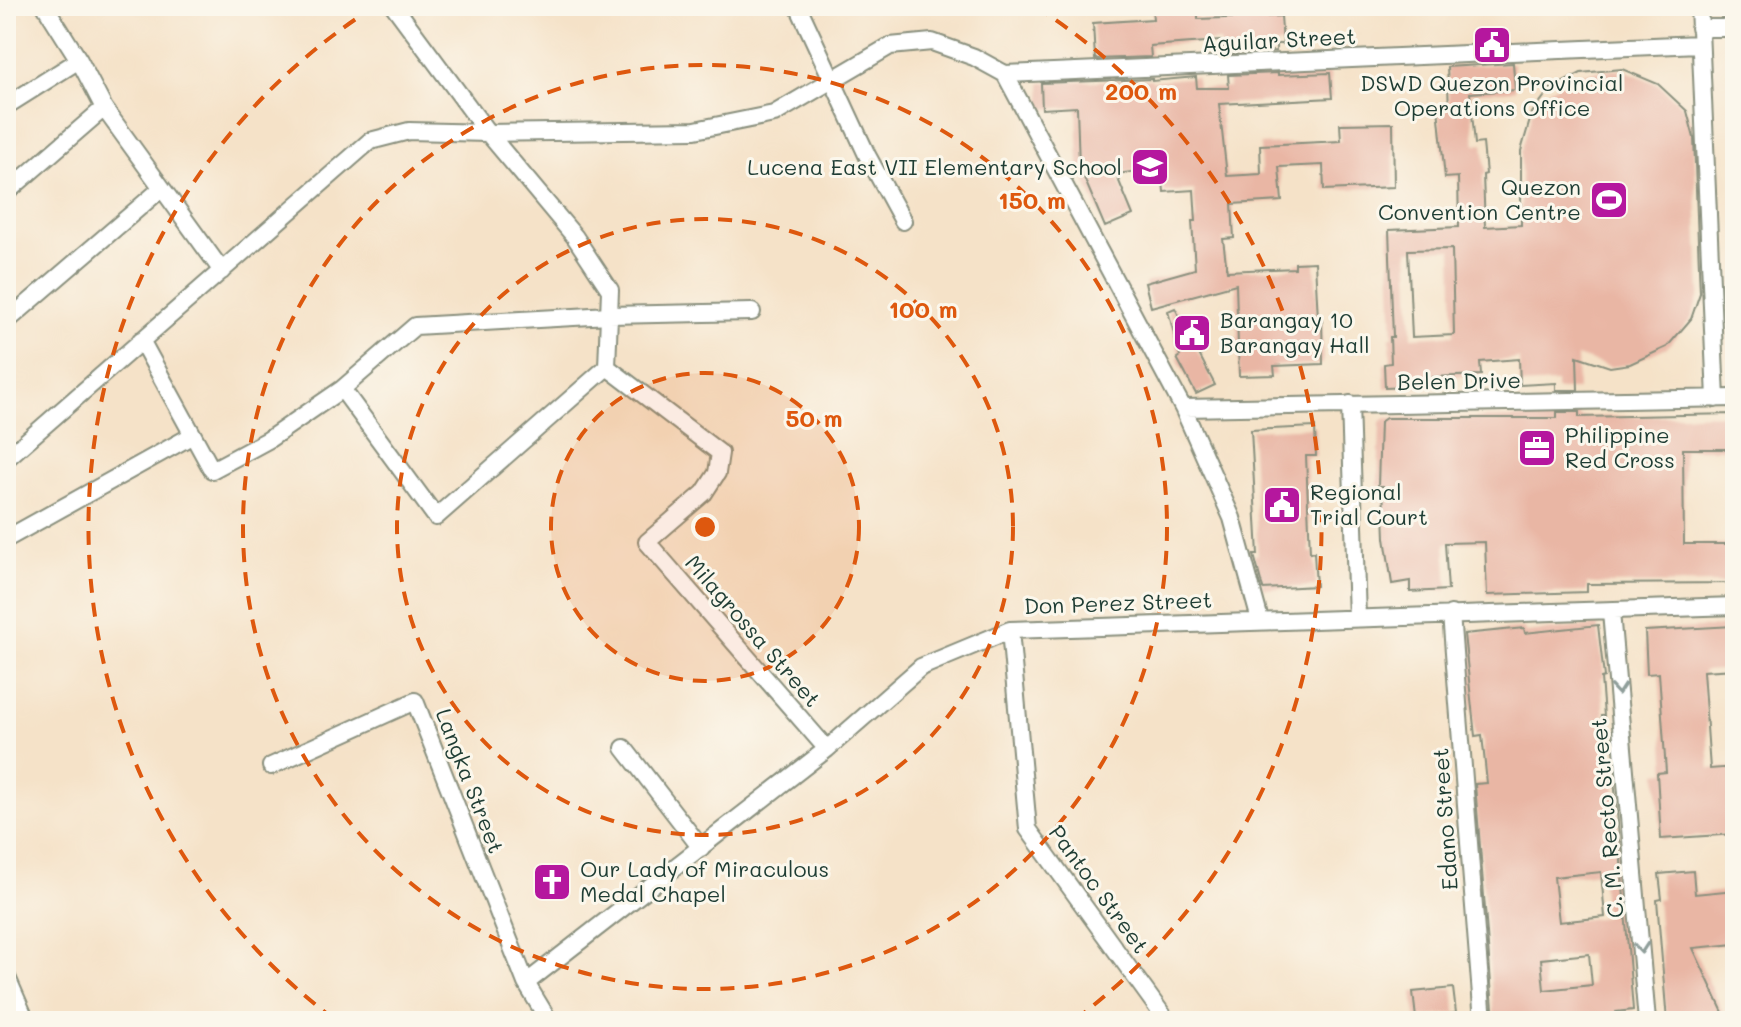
<svg xmlns="http://www.w3.org/2000/svg" width="1741" height="1027" font-family="Mali,sans-serif">
<rect width="100%" height="100%" fill="#fbf7ec"/>
<filter id="ink" filterUnits="userSpaceOnUse"><feTurbulence type="fractalNoise" baseFrequency=".0125" numOctaves="2"/><feDisplacementMap in="SourceGraphic" scale="16" xChannelSelector="R" yChannelSelector="G"/><feConvolveMatrix kernelMatrix="1 2 1 2 8 2 1 2 1" color-interpolation-filters="sRGB"/></filter>
<filter id="wash" filterUnits="userSpaceOnUse"><feTurbulence type="fractalNoise" baseFrequency=".006" numOctaves="4" result="noise"/><feDisplacementMap in="SourceGraphic" scale="32" xChannelSelector="R" yChannelSelector="G"/><feGaussianBlur stdDeviation="1.8" result="paint"/><feColorMatrix in="noise" values="0 0 0 0 0 0 0 0 0 0 0 0 0 0 0 0 0 1.4 0 .05"/><feComposite in="paint" operator="in"/></filter>
<g filter="url(#wash)">
<rect width="100%" height="100%" fill="#f5e2c8"/>
<g id="blocks">
<path fill="#e9b6a4" fill-rule="evenodd" d="M1198,6v13l83,-3 2,28h-7v7l-49,2 -1,-6h-5l-1,-6 -70,5 1,11 -56,2 -2,-36 60,-4 -1,-11z
M1513,63l2,27 -45,3 5,51 8,-1 3,31 -3,1 2,52 36,-2v-74l11,-38 18,-24 31,-16 41,-4 36,15 29,27 7,27 6,155 -9,26 -24,28 -37,17 -20,3 -33,-11 1,34h-22v-7l-36,2 -1,-26 -39,3 1,13 -48,2v9l-48,2 -1,-24 7,-1 -1,-26h3l-4,-107 70,-3 -1,-50 -13,1 -7,-70 11,-1 -2,-40zM1452,249l2,86 -42,2 -4,-87z
M1278,73v2l52,-2 2,25 -113,6 8,72 34,-2 -1,-29 81,-4 -1,-17 53,-1 1,64 -70,3 -1,-25 -44,2 3,34 -50,3 2,34 -11,1 4,32 68,-3v-5l20,-1 3,57h4l1,45 -49,2 1,9 -36,1 -3,-92 -85,23 -6,-24 50,-14 -3,-48h4l-2,-31 -30,2 -2,-24 -46,6 17,41 -28,12 -26,-61 -2,-59 -35,2 -1,-26 111,-4v2l44,-4 1,11h32l-1,-13z
M1175,308l40,77 -19,9 -19,-36 3,-2 -12,-45z
M1557,412h22v5l156,-3v35h-52l1,95h51v39l-148,1v8l-100,3 -2,-53 -40,1 3,47 -38,2v-11l-18,3 -7,-46 -2,-52h-5l2,-64 6,-4h171z
M1315,427l1,29h-10l4,97 4,-1 2,34 -53,3 -9,-34h4l-7,-125z
M1598,625l6,52 -3,1 3,38h-3l6,56h6l3,27 17,211 -17,2 1,9h-123l-19,-237 12,-1 -5,-48 -7,1 -11,-102 60,-6 1,5zM1601,872l4,45 -46,5 -5,-45zM1589,954l3,31 -48,5 -3,-31z
M1733,626l2,43 -32,2 7,98 25,-2v67l-74,5 -4,-66 9,-1 -7,-99 -12,1 -2,-43z
M1693,871l2,23 40,-4v54l-42,4 34,73h-60l-10,-121 5,-1 -3,-25z
M1453,988l3,25 -40,5 -3,-26z"/>
</g>
</g>
<g filter="url(#ink)">
<use href="#blocks" fill-opacity="0" stroke="#8a907e" stroke-width="2"/>
<g fill="none" stroke-linecap="round" stroke-linejoin="round">
<defs>
<path id="minor" d="M45,6l34,54 25,48 118,163
M798,6l69,149 36,66
M1699,6l17,393
M1699,28h36
M1005,74l694,-30
M1005,74l178,334 49,110 28,102
M6,106l73,-46
M6,193l98,-85
M6,322l156,-134
M141,340l71,130 56,-30 74,-51 94,128 171,-150 3,-77 -35,-53 -87,-104 -94,-127
M607,367l113,86 -3,20 -13,20 -57,49 180,207
M342,389l73,-63 194,-11 143,-3
M1350,404l7,214
M1183,408l552,-10
M6,459l364,-318 39,-10 79,2 207,-3 79,-16 116,-68 42,-4 42,15 31,17
M6,539l187,-104
M1611,612l36,409
M1451,614l32,407
M1010,630l18,199 139,192
M624,748l77,100
M271,766l144,-65 111,282 23,38
M6,975l20,46
M526,983l301,-234 94,-82 89,-37 725,-24"/>
</defs>
<use href="#minor" stroke="#8a907e" stroke-width="20"/>
<use href="#minor" stroke="#fff" stroke-width="16"/>
</g>
<defs><path id="oneway-chevron" d="M-2-3.5L2.5 0L-2 3.5" fill="none" stroke-width="1.6" stroke-linecap="round" stroke-linejoin="round" transform="scale(2)"/></defs>
<g stroke="#8f9e9a">
<use href="#oneway-chevron" transform="translate(1618 689) rotate(85)"/>
<use href="#oneway-chevron" transform="translate(1641 948) rotate(85)"/>
</g>
</g>
<circle cx="705" cy="527" r="154" fill="#de580e" fill-opacity=".12"/>
<g fill="none" stroke="#de580e" stroke-width="4" stroke-dasharray="14 10">
<circle cx="705" cy="527" r="154"/>
<circle cx="705" cy="527" r="308"/>
<circle cx="705" cy="527" r="462"/>
<path d="M334 1019A616 616 0 0 1 374 7M1036 7A616 616 0 0 1 1076 1019"/>
</g>
<defs>
<symbol id="civic-square" viewBox="-11 -11 22 22"><rect x="-9" y="-9" width="18" height="18" rx="4" fill="#b5179e" stroke="#fbf7ec"/><path d="M-.6-6.5H3V-4.5H.6V-3L4-1V1h2V6H-6V1h2V-1L-.6-3ZM-1.2 2.5V6h2.4V2.5Z" fill="#fff"/></symbol>
<symbol id="school-square" viewBox="-11 -11 22 22"><rect x="-9" y="-9" width="18" height="18" rx="4" fill="#b5179e" stroke="#fbf7ec"/><path d="M0-5L7-2L0 1L-7-2ZM-4 1L0 2.5L4 1V4Q0 6-4 4Z" fill="#fff"/></symbol>
<symbol id="stadium-square" viewBox="-11 -11 22 22"><rect x="-9" y="-9" width="18" height="18" rx="4" fill="#b5179e" stroke="#fbf7ec"/><path d="M0-5a6.5 5 0 1 0 0 10a6.5 5 0 1 0 0-10ZM-3.5-1.8h7v3.6h-7Z" fill="#fff"/></symbol>
<symbol id="office-square" viewBox="-11 -11 22 22"><rect x="-9" y="-9" width="18" height="18" rx="4" fill="#b5179e" stroke="#fbf7ec"/><path d="M-6-3h4V-5.5h4V-3h4V5H-6ZM-1-4.5V-3h2v-1.5ZM-6 0V1H6V0Z" fill="#fff"/></symbol>
<symbol id="church-square" viewBox="-11 -11 22 22"><rect x="-9" y="-9" width="18" height="18" rx="4" fill="#b5179e" stroke="#fbf7ec"/><path d="M-1.2-6h2.4v3.5h3.3v2.4h-3.3V6h-2.4V-.1h-3.3v-2.4h3.3Z" fill="#fff"/></symbol>
</defs>
<g fill-rule="evenodd">
<use href="#civic-square" x="1470" y="23" width="44" height="44"/>
<use href="#school-square" x="1128" y="145" width="44" height="44"/>
<use href="#stadium-square" x="1587" y="178" width="44" height="44"/>
<use href="#civic-square" x="1170" y="311" width="44" height="44"/>
<use href="#office-square" x="1515" y="426" width="44" height="44"/>
<use href="#civic-square" x="1260" y="483" width="44" height="44"/>
<use href="#church-square" x="530" y="860" width="44" height="44"/>
</g>
<g text-anchor="middle" stroke-width="6" stroke-linejoin="round" paint-order="stroke">
<g font-size="22" fill="#1f3d34" stroke="#fbf7ec">
<text transform="translate(1279 40) rotate(-3)" y="8">Aguilar Street</text>
<text transform="translate(1459 381) rotate(-1)" y="8">Belen Drive</text>
<text transform="translate(1118 603) rotate(-2)" y="8">Don Perez Street</text>
<text transform="translate(753 631) rotate(49)" y="8">Milagrossa Street</text>
<text transform="translate(470 781) rotate(69)" y="8">Langka Street</text>
<text transform="translate(1607 818) rotate(-95)" y="8">C. M. Recto Street</text>
<text transform="translate(1445 819) rotate(-94)" y="8">Edano Street</text>
<text transform="translate(1099 889) rotate(54)" y="8">Pantoc Street</text>
</g>
<g font-size="22" fill="#1f3d34" stroke="#fbf7ec" text-anchor="start">
<text x="1492" y="91" text-anchor="middle">DSWD Quezon Provincial<tspan x="1492" dy="25">Operations Office</tspan></text>
<text x="1122" y="175" text-anchor="end">Lucena East VII Elementary School</text>
<text x="1581" y="195" text-anchor="end">Quezon<tspan x="1581" dy="25">Convention Centre</tspan></text>
<text x="1220" y="328">Barangay 10<tspan x="1220" dy="25">Barangay Hall</tspan></text>
<text x="1565" y="443">Philippine<tspan x="1565" dy="25">Red Cross</tspan></text>
<text x="1310" y="500">Regional<tspan x="1310" dy="25">Trial Court</tspan></text>
<text x="580" y="877">Our Lady of Miraculous<tspan x="580" dy="25">Medal Chapel</tspan></text>
</g>
</g>
<circle cx="705" cy="527" r="12" fill="#de580e" stroke="#fbf7ec" stroke-width="4"/>
<g font-size="24" text-anchor="middle" font-weight="bold" fill="#de580e" stroke="#fbf7ec" stroke-width="6" stroke-linejoin="round" paint-order="stroke">
<text x="1141" y="100">200 m</text>
<text x="1032" y="209">150 m</text>
<text x="923" y="318">100 m</text>
<text x="814" y="427">50 m</text>
</g>
<rect width="1741" height="1027" fill="none" stroke="#fbf7ec" stroke-width="32"/>
</svg>
